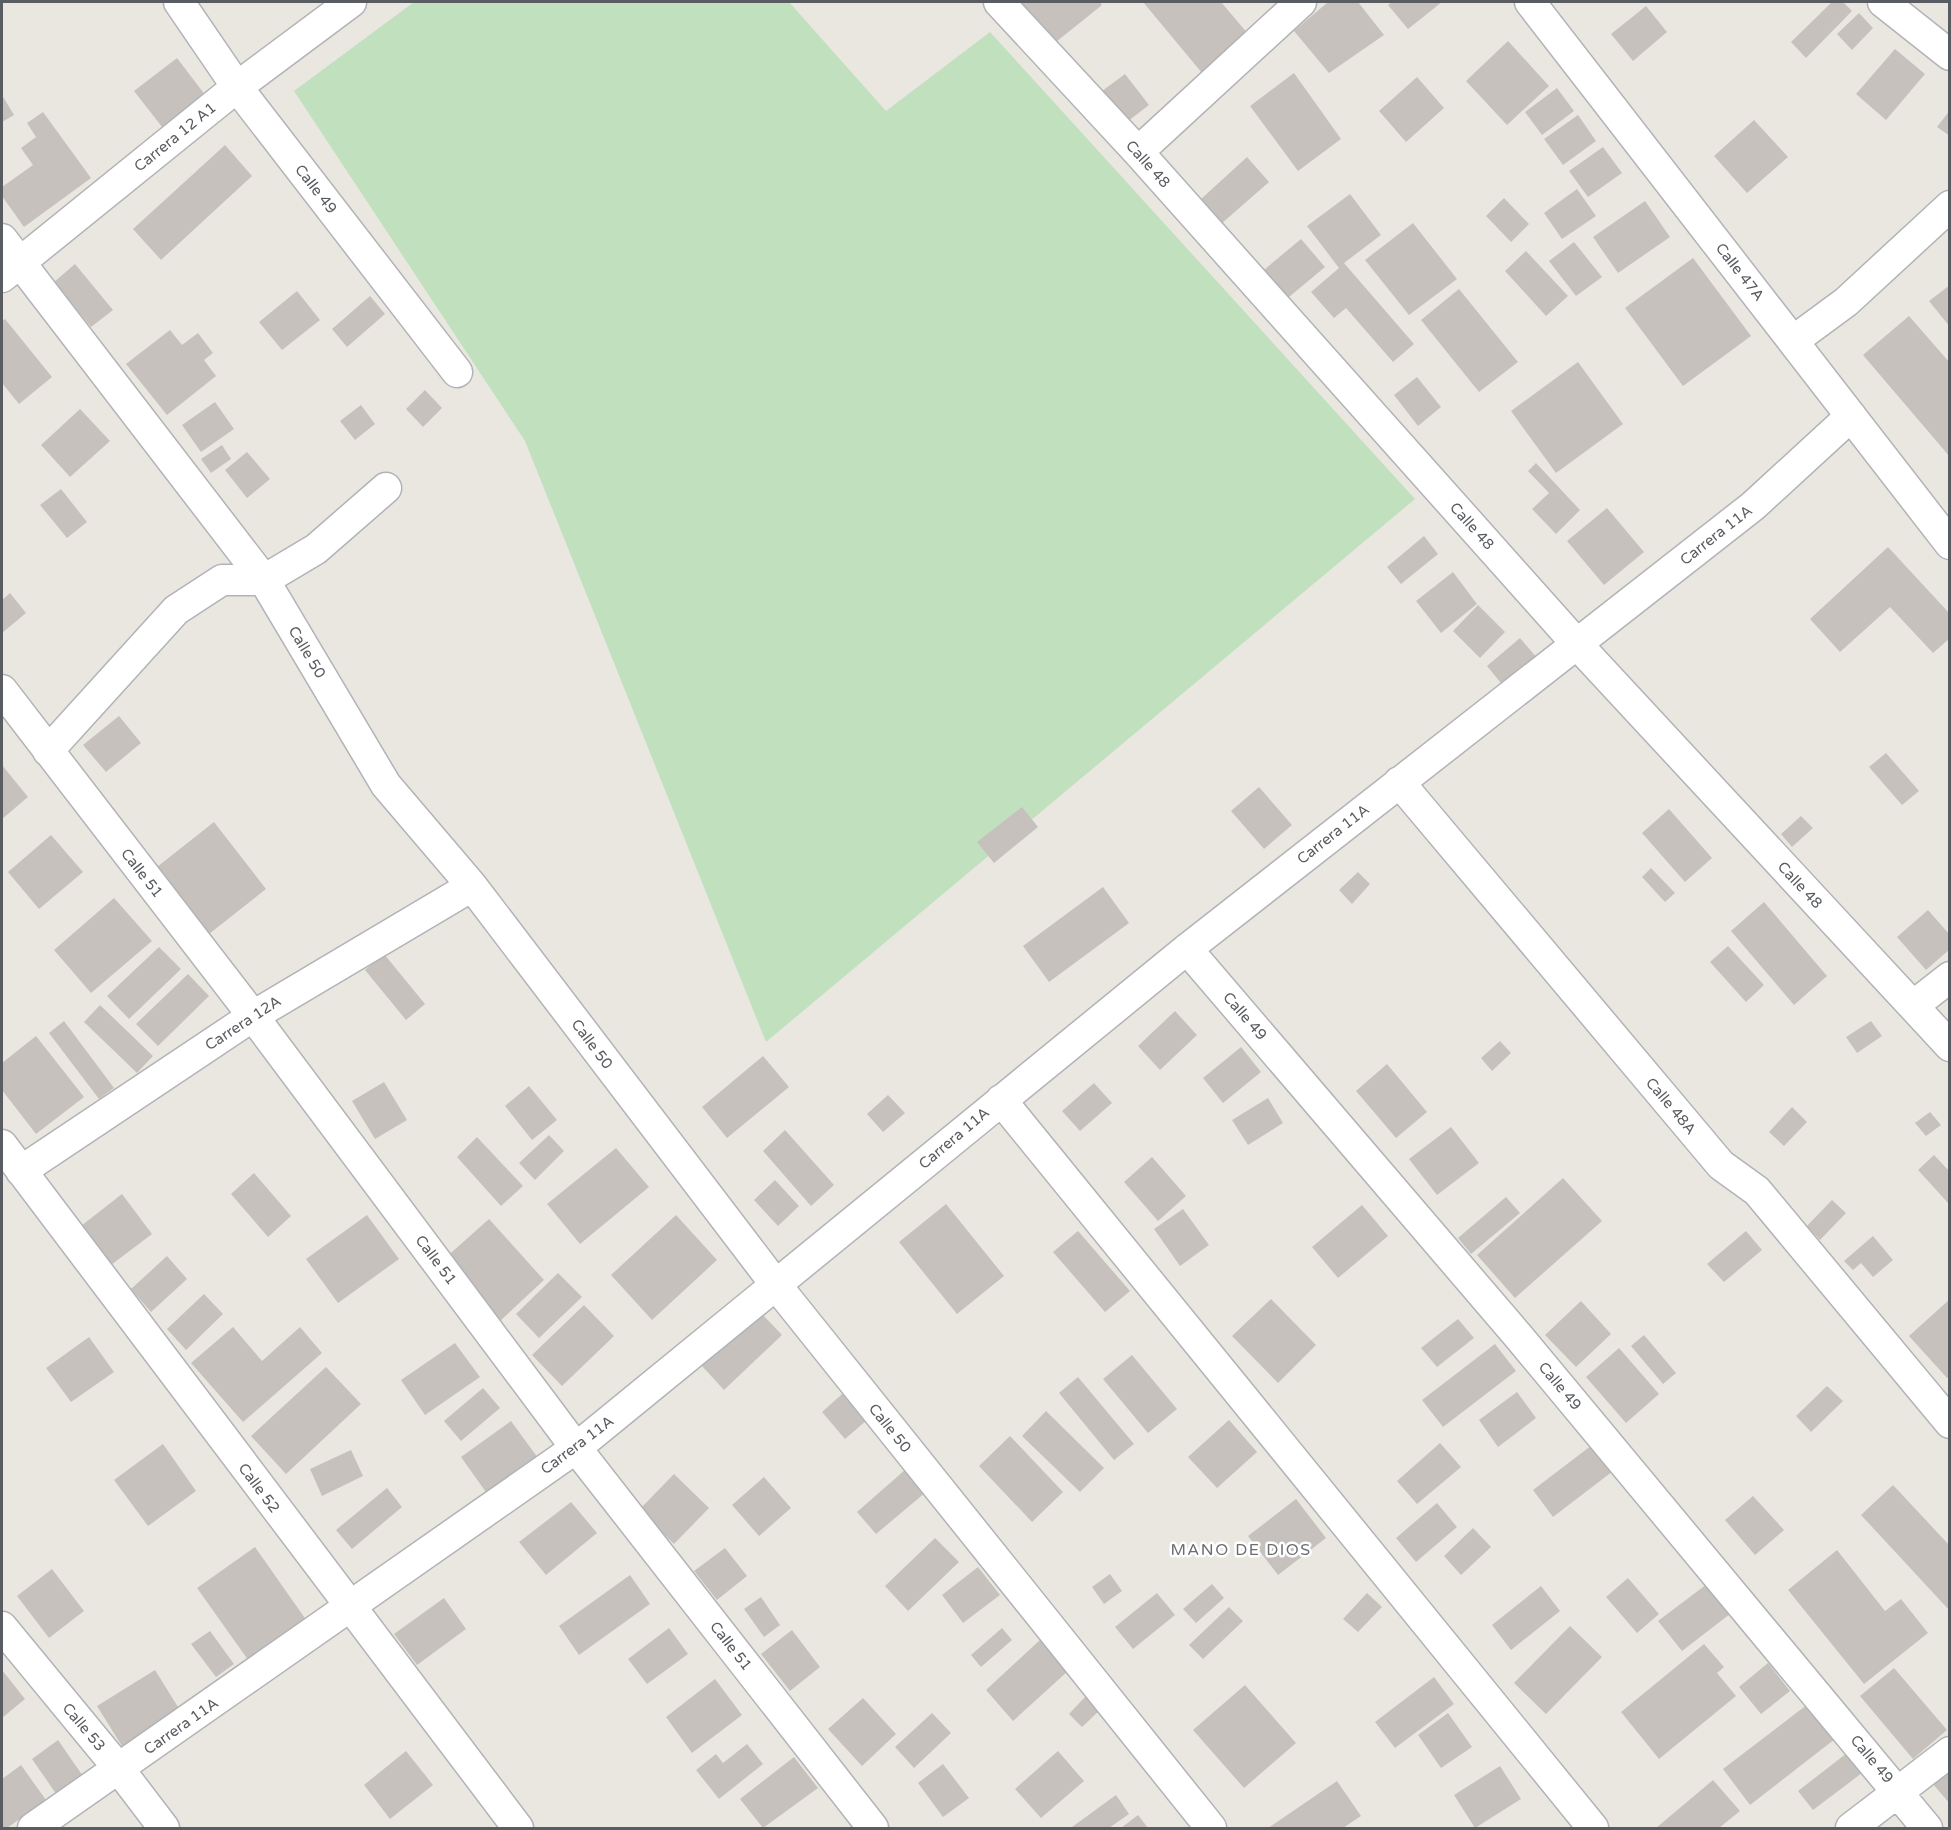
<svg xmlns="http://www.w3.org/2000/svg" width="1951" height="1830" font-family="'Varela Round',sans-serif">
<rect width="100%" height="100%" fill="#eae7e0"/>
<path fill="#c1e0be" d="M414,2h375l97,109 104,-79 425,467 -649,543 -241,-601 -231,-350z"/>
<path fill="#c6c1bd" d="M1006,2h94l2,3 -56,45z
M1143,2h78l28,33 -47,38z
M1328,2h30l26,33 -55,38 -35,-42z
M1392,2h50l-34,27 -20,-24z
M1832,2h11l9,9 -46,47 -15,-16z
M1646,6l21,26 -34,29 -22,-27z
M1859,13l14,15 -21,22 -15,-16z
M1508,41l41,45 -42,39 -41,-44z
M1895,49l30,25 -39,46 -30,-26z
M177,58l32,42 -43,32 -32,-41z
M1294,73l47,66 -43,32 -48,-65z
M1125,74l24,31 -30,23 -25,-31z
M1417,77l27,31 -38,34 -27,-31z
M1557,88l17,23 -32,24 -17,-23z
M2,95l12,20 -12,7z
M1950,110v26l-13,-9z
M43,112l48,66 -67,49 -22,-31v-9l31,-22 -12,-17 15,-11 -9,-14z
M1578,115l18,26 -33,24 -19,-26z
M1754,120l34,37 -41,36 -33,-37z
M225,145l27,31 -91,84 -28,-31z
M1603,147l19,26 -34,24 -19,-26z
M1247,157l22,25 -48,42 -21,-24z
M1577,189l19,27 -34,23 -18,-26z
M1350,194l31,41 -37,28 70,81 -21,18 -47,-54 -12,10 -23,-26 28,-24 -32,-42z
M1504,198l25,26 -18,18 -25,-26z
M1645,201l25,36 -52,36 -25,-36z
M1413,223l44,56 -48,36 -44,-55z
M1301,239l24,28 -42,35 -24,-28z
M1574,242l28,35 -26,19 -27,-35z
M1526,251l42,45 -22,20 -41,-45z
M1693,258l58,78 -68,50 -58,-78z
M75,264l38,46 -22,17 -37,-45z
M1950,285v42l-21,-26z
M1459,289l59,73 -39,30 -58,-72z
M297,291l23,29 -38,30 -23,-28z
M370,296l15,18 -38,33 -15,-18z
M1909,316l41,47v94l-87,-102z
M5,319l47,58 -33,27 -17,-21v-62z
M170,330l12,15 16,-12 15,20 -9,7 12,16 -49,39 -41,-51z
M1578,362l45,62 -67,49 -45,-62z
M1417,377l24,30 -23,19 -24,-31z
M425,390l17,18 -19,19 -17,-18z
M215,402l19,27 -33,23 -19,-27z
M361,405l14,19 -20,16 -15,-19z
M80,409l30,32 -40,36 -29,-32z
M222,445l9,14 -20,14 -10,-14z
M247,452l23,27 -23,19 -22,-28z
M1536,463l44,47 -24,24 -24,-25 17,-16 -21,-22z
M61,489l26,33 -20,16 -27,-33z
M1607,508l37,44 -40,33 -37,-44z
M1424,536l14,18 -37,30 -14,-17z
M1888,547l62,67v24l-17,15 -43,-46 -50,45 -30,-33z
M1453,572l24,32 -36,29 -25,-32z
M10,593l16,20 -24,20v-33z
M1478,605l27,27 -25,26 -27,-27z
M1520,638l18,21 -33,29 -18,-22z
M119,716l22,27 -35,29 -23,-27z
M1886,753l33,38 -17,14 -33,-38z
M2,765l26,32 -26,22z
M1259,787l33,38 -28,24 -33,-38z
M1022,807l16,20 -44,36 -17,-21z
M1669,809l43,49 -27,24 -43,-49z
M1801,816l12,12 -21,19 -11,-13z
M214,822l52,67 -57,45 -52,-67z
M51,835l32,37 -44,37 -31,-37z
M1651,868l24,25 -10,9 -23,-25z
M1358,872l12,12 -18,20 -13,-14z
M1103,887l26,36 -80,59 -26,-36z
M114,898l38,43 -61,52 -37,-43z
M1764,902l63,74 -33,29 -63,-74z
M1928,910l22,25v14l-24,21 -29,-33z
M1728,946l36,39 -18,17 -36,-40z
M159,947l22,22 -52,50 -22,-23z
M384,954l41,50 -19,16 -41,-50z
M188,974l21,22 -51,50 -22,-22z
M100,1005l53,51 -16,17 -53,-51z
M1175,1011l22,24 -37,35 -22,-24z
M64,1021l50,67 -15,11 -50,-66z
M1871,1021l11,15 -25,17 -11,-16z
M36,1036l48,61 -48,37 -34,-44v-27z
M1500,1041l11,12 -19,18 -11,-13z
M1241,1047l20,25 -38,31 -20,-25z
M763,1056l26,31 -62,51 -25,-31z
M1387,1064l40,48 -31,26 -40,-47z
M384,1082l23,38 -32,19 -23,-38z
M1094,1083l18,20 -32,28 -18,-20z
M529,1086l28,34 -25,20 -27,-34z
M888,1095l17,18 -22,19 -16,-18z
M1268,1098l15,25 -35,22 -16,-25z
M1792,1107l15,15 -23,24 -15,-14z
M1930,1112l11,13 -15,11 -11,-13z
M1451,1127l28,36 -42,32 -28,-36z
M785,1130l49,55 -23,21 -48,-55z
M549,1135l15,16 -29,29 -16,-17z
M477,1137l46,49 -22,20 -44,-49z
M616,1148l33,39 -69,57 -33,-40z
M1934,1155l16,17 -2,31 -30,-33z
M1152,1157l34,39 -28,25 -34,-39z
M254,1173l37,43 -23,21 -37,-43z
M1563,1178l39,43 -87,77 -38,-43z
M775,1180l24,26 -21,20 -24,-26z
M122,1194l30,40 -41,31 -30,-39z
M1506,1197l14,16 -49,41 -13,-16z
M1832,1200l14,13 -26,27 -13,-14z
M946,1204l58,72 -47,38 -58,-72z
M1362,1205l26,31 -50,42 -26,-31z
M1183,1209l26,36 -29,21 -26,-37z
M367,1215l32,44 -61,44 -32,-44z
M676,1215l41,45 -65,60 -41,-45z
M489,1219l55,61 -45,42 -56,-62z
M1078,1231l52,60 -25,21 -52,-60z
M1746,1231l16,19 -38,32 -17,-18z
M1873,1236l20,24 -20,17 -12,-14 -8,7 -9,-9z
M167,1256l20,23 -36,33 -20,-23z
M558,1273l24,24 -43,41 -23,-24z
M204,1294l19,20 -37,36 -19,-21z
M1271,1299l45,46 -38,38 -46,-47z
M1950,1299v77l-3,2 -38,-42z
M1581,1301l30,33 -35,33 -31,-32z
M584,1305l30,31 -52,50 -30,-31z
M760,1312l22,23 -58,55 -22,-24z
M1458,1319l16,19 -37,29 -16,-19z
M233,1327l29,34 38,-34 22,26 -79,69 -52,-59z
M1644,1335l32,38 -13,11 -32,-38z
M89,1337l25,35 -43,30 -25,-34z
M455,1343l25,34 -55,38 -24,-35z
M1495,1344l21,27 -73,56 -21,-27z
M1619,1348l40,46 -33,29 -40,-46z
M1132,1355l45,54 -29,24 -45,-54z
M326,1367l35,37 -75,70 -35,-38z
M1078,1377l56,67 -20,16 -55,-67z
M1827,1386l16,15 -32,31 -15,-16z
M850,1387l24,27 -29,25 -23,-27z
M483,1388l17,20 -39,33 -17,-20z
M1517,1392l19,26 -38,29 -19,-27z
M1046,1411l58,57 -24,24 -58,-56z
M1229,1420l28,32 -40,36 -29,-31z
M511,1421l27,37 -50,37 -27,-38z
M1010,1436l53,56 -31,30 -53,-56z
M1596,1442l21,26 -64,49 -20,-27z
M1440,1443l21,24 -44,37 -20,-23z
M163,1444l33,47 -48,35 -34,-46z
M351,1450l12,26 -41,20 -12,-27z
M906,1469l20,23 -50,42 -19,-22z
M674,1474l35,34 -35,36 -35,-34z
M764,1477l27,31 -32,28 -27,-31z
M1893,1485l57,61v65l-89,-96z
M387,1488l15,19 -50,42 -16,-19z
M1753,1496l31,34 -29,25 -30,-35z
M1296,1499l30,39 -48,37 -30,-39z
M571,1502l26,31 -51,42 -27,-33z
M1437,1503l20,24 -41,35 -20,-24z
M1473,1528l18,19 -30,28 -17,-19z
M935,1538l24,24 -51,49 -23,-25z
M255,1547l54,77 -58,40 -54,-76z
M725,1548l22,28 -30,24 -23,-29z
M1837,1550l48,61 16,-12 27,34 -64,51 -76,-94z
M978,1567l22,28 -37,28 -21,-28z
M52,1569l32,42 -35,27 -32,-42z
M1110,1574l12,17 -18,13 -12,-17z
M630,1575l20,29 -71,51 -20,-29z
M1628,1578l31,36 -22,19 -31,-36z
M1212,1584l12,14 -28,25 -13,-14z
M1707,1584l23,30 -48,37 -24,-30z
M1541,1586l19,25 -49,39 -19,-25z
M1157,1593l18,22 -42,34 -18,-22z
M1367,1593l15,14 -24,25 -15,-13z
M761,1597l19,28 -16,12 -20,-28z
M444,1598l22,31 -49,36 -23,-31z
M1229,1607l14,14 -40,38 -14,-14z
M1570,1626l32,31 -56,57 -32,-31z
M669,1628l19,26 -41,30 -19,-25z
M1002,1628l10,12 -31,27 -10,-12z
M792,1630l28,37 -30,24 -29,-37z
M210,1631l24,33 -18,13 -25,-33z
M1040,1640l28,31 -55,50 -27,-31z
M1704,1644l20,23 -7,6 19,23 -77,63 -38,-47z
M1768,1663l22,28 -29,23 -22,-27z
M1894,1668l53,62 -34,29 -53,-63z
M2,1670l23,29 -23,19z
M155,1670l28,45 -58,36 -28,-45z
M1434,1677l20,27 -59,44 -20,-26z
M715,1679l27,36 -50,38 -26,-36z
M1245,1685l51,58 -52,45 -51,-58z
M1086,1696l14,14 -18,17 -13,-13z
M863,1698l33,36 -34,32 -34,-37z
M1808,1704l27,35 -85,66 -27,-36z
M932,1713l19,20 -37,35 -19,-21z
M1448,1713l24,34 -31,21 -23,-33z
M58,1740l27,39 -26,19 -27,-39z
M747,1744l16,20 -44,35 -23,-29 20,-16 7,9z
M406,1751l27,34 -43,34 -26,-34z
M1058,1751l26,30 -43,37 -26,-29z
M1847,1753l15,20 -49,37 -15,-19z
M794,1757l24,31 -55,40 -23,-29z
M943,1764l26,34 -26,19 -25,-34z
M21,1765l25,35 -39,28h-5v-49z
M1500,1766l21,33 -46,29 -21,-33z
M1950,1770v34l-17,-20z
M1713,1780l27,31 -21,17h-63z
M1337,1781l24,35 -18,12h-75z
M1116,1795l13,19 -20,14h-36l-1,-1z
M1138,1815l10,13h-27z"/>
<g fill="none" stroke-linecap="round" stroke-linejoin="round">
<defs>
<path id="minor" d="M179,2l58,85 220,285
M999,2l139,150 438,491 374,403
M1530,2l420,542
M1883,2l67,53
M1138,152l163,-150
M2,239l262,341 122,205 86,101 304,399 435,543
M2,277l235,-190 114,-85
M1793,341l53,-39 104,-96
M2,690l251,326 323,432 297,380
M48,751l128,-141 46,-30h42l52,-31 70,-61
M1399,782l322,383 36,26 193,232
M1187,949l332,388 408,491
M1913,1006l37,-29
M1001,1100l592,728
M2,1145l516,683
M21,1171l232,-155 219,-130
M2,1627l117,142 45,59
M33,1828l543,-380 611,-499 566,-443 98,-90
M1851,1828l99,-76"/>
</defs>
<use href="#minor" stroke="#b1b3b7" stroke-width="33"/>
<use href="#minor" stroke="#fff" stroke-width="30"/>
</g>
<g text-anchor="middle" stroke-width="5" stroke-linejoin="round" paint-order="stroke">
<g font-size="15" fill="#595c60" stroke="#fff">
<text transform="translate(175 137) rotate(-39)" y="5">Carrera 12 A1</text>
<text transform="translate(1148 164) rotate(48)" y="5">Calle 48</text>
<text transform="translate(316 189) rotate(52)" y="5">Calle 49</text>
<text transform="translate(1740 272) rotate(52)" y="5">Calle 47A</text>
<text transform="translate(1472 526) rotate(48)" y="5">Calle 48</text>
<text transform="translate(1716 535) rotate(-38)" y="5">Carrera 11A</text>
<text transform="translate(307 652) rotate(59)" y="5">Calle 50</text>
<text transform="translate(1333 834) rotate(-38)" y="5">Carrera 11A</text>
<text transform="translate(142 873) rotate(52)" y="5">Calle 51</text>
<text transform="translate(1800 885) rotate(47)" y="5">Calle 48</text>
<text transform="translate(1245 1016) rotate(49)" y="5">Calle 49</text>
<text transform="translate(243 1023) rotate(-33)" y="5">Carrera 12A</text>
<text transform="translate(592 1044) rotate(53)" y="5">Calle 50</text>
<text transform="translate(1671 1106) rotate(50)" y="5">Calle 48A</text>
<text transform="translate(954 1138) rotate(-40)" y="5">Carrera 11A</text>
<text transform="translate(436 1260) rotate(53)" y="5">Calle 51</text>
<text transform="translate(1560 1386) rotate(50)" y="5">Calle 49</text>
<text transform="translate(890 1428) rotate(51)" y="5">Calle 50</text>
<text transform="translate(577 1445) rotate(-37)" y="5">Carrera 11A</text>
<text transform="translate(259 1488) rotate(53)" y="5">Calle 52</text>
<text transform="translate(731 1646) rotate(52)" y="5">Calle 51</text>
<text transform="translate(181 1726) rotate(-35)" y="5">Carrera 11A</text>
<text transform="translate(84 1727) rotate(50)" y="5">Calle 53</text>
<text transform="translate(1872 1759) rotate(50)" y="5">Calle 49</text>
</g>
<g font-size="16" letter-spacing="1.5" fill="#6a6e71" stroke="#fff">
<text x="1241" y="1555">MANO DE DIOS</text>
</g>
</g>
<rect width="1951" height="1830" fill="none" stroke="#595c60" stroke-width="6"/>
</svg>
